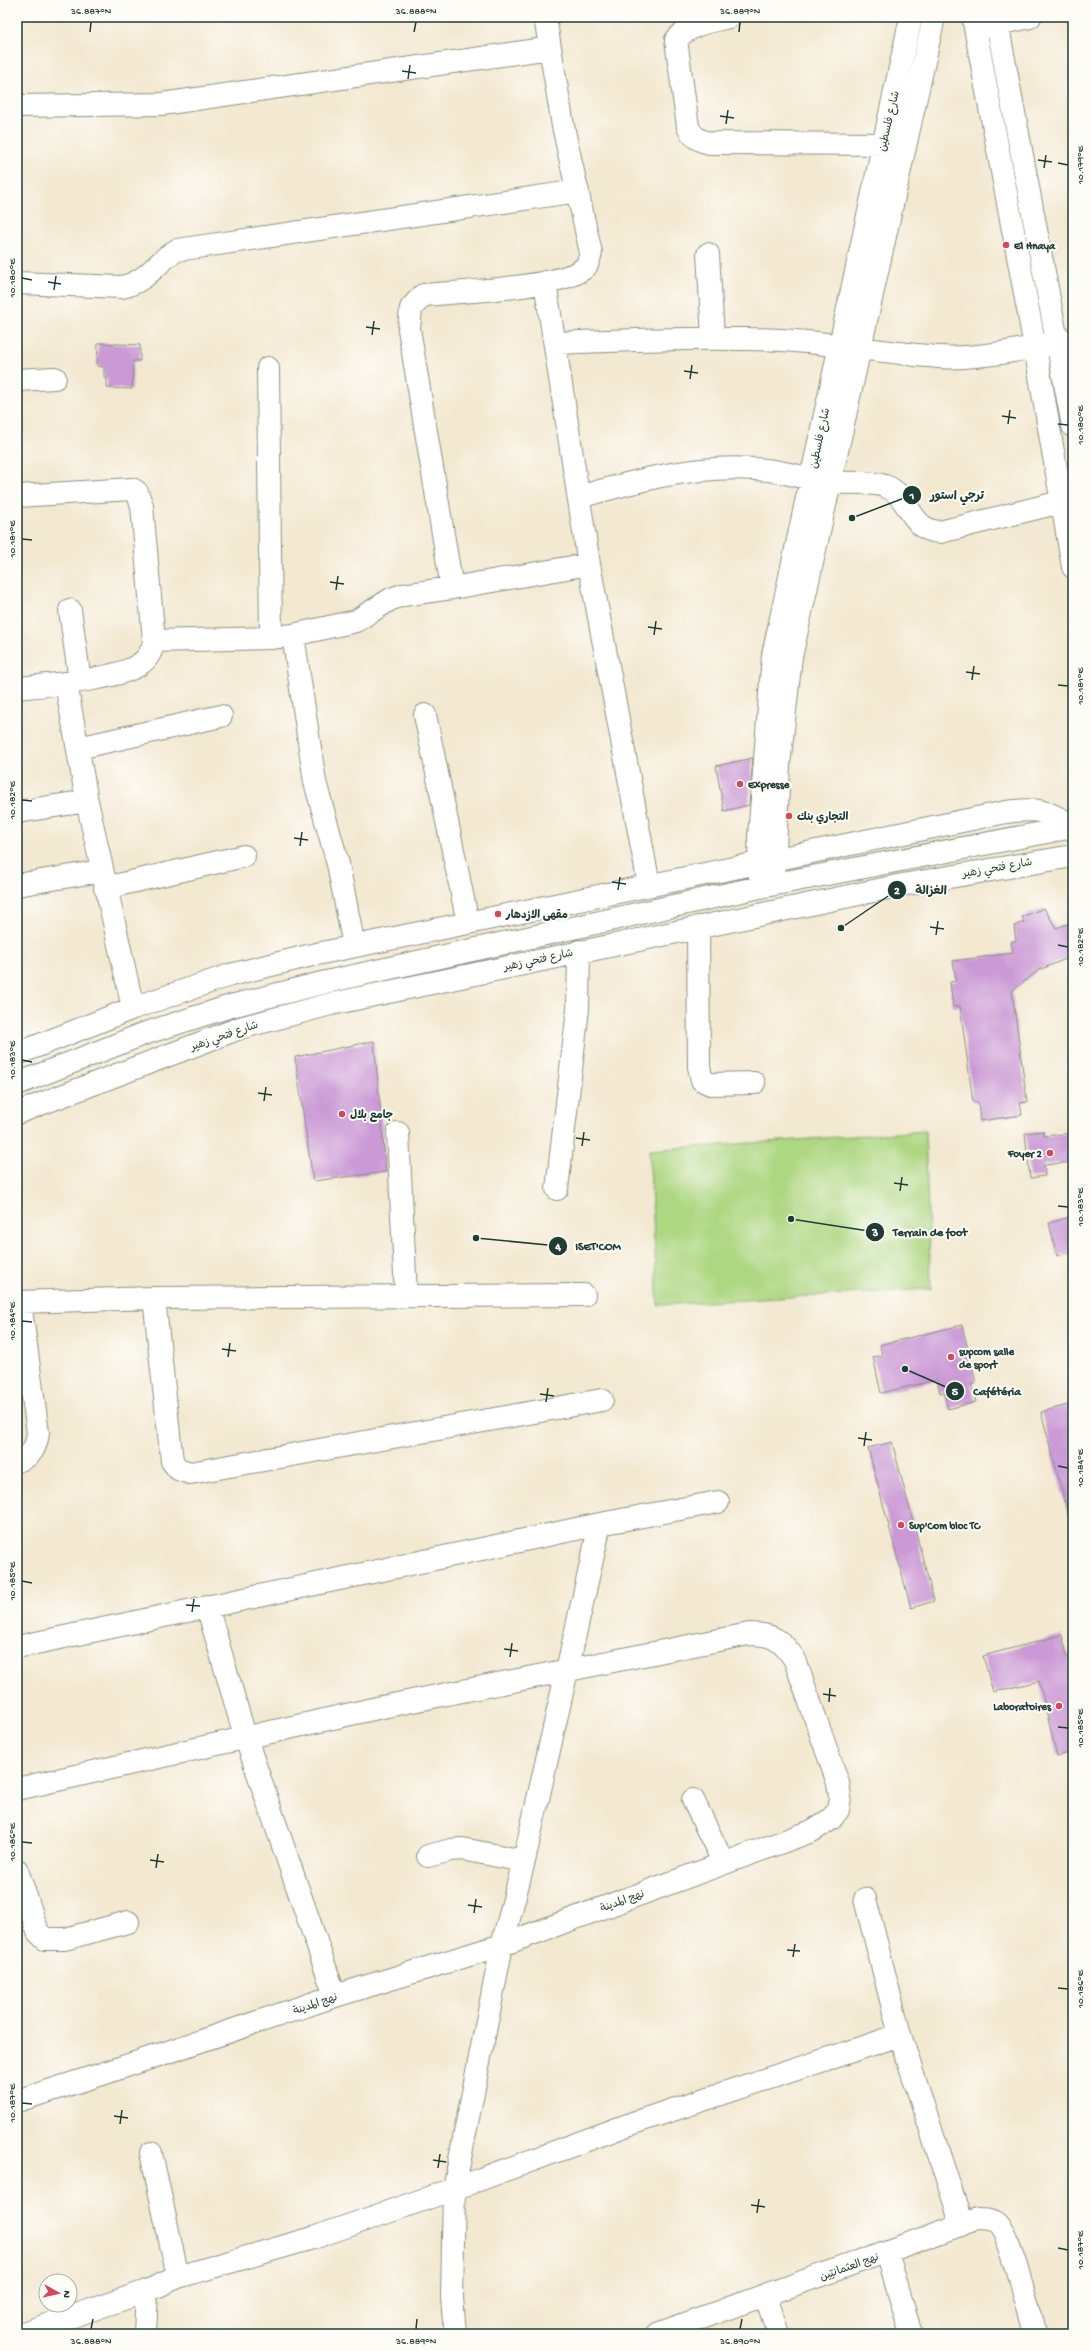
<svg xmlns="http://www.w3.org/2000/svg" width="1090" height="2351" font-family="'Gochi Hand','Playpen Sans Arabic',sans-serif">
<rect width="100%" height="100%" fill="#fdfcf7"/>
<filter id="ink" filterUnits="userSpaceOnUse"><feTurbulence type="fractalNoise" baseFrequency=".025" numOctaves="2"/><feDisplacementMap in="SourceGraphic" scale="8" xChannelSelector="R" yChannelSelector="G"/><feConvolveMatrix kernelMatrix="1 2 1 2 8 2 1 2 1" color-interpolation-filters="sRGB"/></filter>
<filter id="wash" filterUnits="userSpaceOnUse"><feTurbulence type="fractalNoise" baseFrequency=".012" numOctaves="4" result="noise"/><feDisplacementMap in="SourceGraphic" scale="16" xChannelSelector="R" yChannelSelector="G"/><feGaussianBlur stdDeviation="0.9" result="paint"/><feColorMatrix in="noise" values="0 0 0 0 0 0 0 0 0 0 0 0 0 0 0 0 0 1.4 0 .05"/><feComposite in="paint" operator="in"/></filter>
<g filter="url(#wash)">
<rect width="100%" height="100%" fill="#f3e8d0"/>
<path fill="#aed782" stroke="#668a5b" d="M925,1131l6,158 -273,16 -9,-155z"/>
<g id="blocks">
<path fill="#cb9ad6" d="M98,343l42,2v16h-7l-1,28 -25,-1v-10h-3v-11l-7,-1z
M753,758l-4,47 -25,6 -8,-45z
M1044,908l12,20 17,-6v34l-34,14 -27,21 15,111 -7,1 2,12 -42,6 -2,-19h-5l-13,-96 -7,1 -3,-25 6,-1 -3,-20 60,-8 -2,-11 5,-1 -2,-15 10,-4 -2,-5z
M374,1041l12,131 -73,9 -18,-124z
M1043,1131l1,5 29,-3v29l-29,3 1,11 -15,2 -5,-45z
M1073,1216v36l-16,4 -8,-33z
M962,1325l14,58 -5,1 5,18 -28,7 -4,-17 -4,1 -3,-13 -56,13 -8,-36 9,-2 -2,-10z
M1068,1405l5,20v88l-5,1 -27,-102z
M892,1442l42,159 -23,7 -43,-160z
M1062,1635l11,45v72l-16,4 -18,-75 -46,11 -10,-36z"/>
</g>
</g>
<g filter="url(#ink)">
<use href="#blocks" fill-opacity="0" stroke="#899282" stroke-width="1"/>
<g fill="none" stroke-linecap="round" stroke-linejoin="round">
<defs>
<path id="minor" d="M545,17l18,109 28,127c-2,6 -3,13 -8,16 -24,19 -126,23 -160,26l-12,13 -2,21 43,259 137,-24
M729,17c-21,5 -39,7 -53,23l12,87c5,10 10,13 21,16l188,1
M973,17l62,330 38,220
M996,17l77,409
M984,27l46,-10
M17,106l145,-2 388,-56
M708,254l5,83
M545,282l44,282 60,321
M17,283l105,4c27,-6 33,-25 55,-37l401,-59
M555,343c76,-3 151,-6 227,-3 52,3 104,13 156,17 41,3 94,-10 135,-17
M268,368l3,270
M17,380l38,-2
M17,496l115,-7 5,3 5,14 12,135c-2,10 -6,18 -14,23 -22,16 -94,21 -123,24
M579,497c56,-16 117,-33 176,-28 26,1 50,10 75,13 18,2 38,-1 55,4 26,9 24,45 55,46l121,-30
M70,610l10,71
M293,635l22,147 23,82 16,82
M154,641l117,-3 22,-3 63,-14 35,-22 12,-4 49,-7
M66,683l21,118 46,207
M425,715l43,208
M78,748l143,-32
M17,812l70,-11
M774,873l5,-108 12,-108 143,-640
M760,876l-1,-39 14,-182 138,-638
M17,885l84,-14
M105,888l139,-32
M698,927l1,140 3,13 8,4 44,-1
M17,1054l116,-46 97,-33 82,-20 694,-143c31,-4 41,-2 67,14
M17,1084l129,-51 85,-27 95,-24 434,-95 313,-60
M17,1113l223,-85 91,-24 571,-119 171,-29
M398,1133l8,163
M557,1189l21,-180 1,-58
M154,1298l18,163 6,8 12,4 412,-73
M17,1302l137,-4 430,-3
M17,1461c15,-4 19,-14 21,-28l-18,-131
M207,1606l38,130 90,260
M17,1647l583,-123 118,-22
M17,1789l365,-82 367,-73c24,0 33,6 46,26l43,123 2,14 -2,13 -7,9 -19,12 -310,114 -167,51 -236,79 -82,26
M693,1800l30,62
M428,1856l23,-6 11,-1 62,12
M17,1870l21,62 7,7h20l63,-17
M865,1899l35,136 62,190
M151,2153l27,124
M887,2252l24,82
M766,2296l12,38
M20,2334l127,-43 31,-14 135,-39 141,-49 179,-66 267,-88
M145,2334l2,-43
M455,2334l-3,-37 2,-108 48,-244 22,-84 76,-337
M657,2334l320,-115c8,0 15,0 21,5 12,11 32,90 38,110"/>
</defs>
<use href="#minor" stroke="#899282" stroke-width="24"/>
<use href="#minor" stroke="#fff" stroke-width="22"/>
</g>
</g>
<path fill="none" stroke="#1f3d34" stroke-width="1.5" d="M90,32l1,-10M414,32l2,-10M739,32l1,-10M402,71l14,2M408,79l2,-14M720,116l14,2M726,124l2,-14M1038,160l14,2M1058,163l10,2M1044,168l2,-13M22,278l10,2M48,282l13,2M54,290l2,-14M366,327l14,2M372,335l2,-14M684,371l14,2M690,379l2,-14M1002,416l14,2M1008,424l2,-14M1058,424l10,1M22,539l10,1M330,582l14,2M336,590l2,-14M648,627l14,2M654,635l2,-14M966,672l14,2M972,680l2,-14M1058,685l10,1M22,800l10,1M294,838l14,2M300,846l2,-14M612,882l14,2M618,890l2,-13M930,927l14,2M936,935l2,-14M1058,945l10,2M22,1060l10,2M258,1093l14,2M264,1101l2,-14M576,1138l14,2M582,1146l2,-14M894,1183l14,2M900,1191l2,-14M1058,1206l10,1M22,1321l10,1M222,1349l14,2M228,1357l2,-14M540,1394l14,2M546,1402l2,-14M858,1438l14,2M864,1446l2,-14M1058,1466l10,2M22,1581l10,2M186,1605l14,1M192,1612l2,-13M504,1649l14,2M510,1657l2,-14M823,1694l13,2M829,1702l1,-14M1058,1727l10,1M22,1842l10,1M150,1860l14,2M156,1868l2,-14M468,1905l14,2M474,1913l2,-14M787,1950l13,1M793,1957l2,-13M1058,1988l10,1M22,2103l10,1M114,2116l14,2M120,2124l2,-14M433,2160l13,2M438,2168l2,-14M751,2205l14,2M757,2213l2,-14M1058,2248l10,2M91,2329l2,-10M416,2329l1,-10M740,2329l2,-10"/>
<g fill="#d1495b" stroke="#fdfcf7" stroke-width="1.5">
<circle cx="1006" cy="245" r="4"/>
<circle cx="740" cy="784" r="4"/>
<circle cx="789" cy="816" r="4"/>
<circle cx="498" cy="914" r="4"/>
<circle cx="342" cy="1114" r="4"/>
<circle cx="1050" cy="1153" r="4"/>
<circle cx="951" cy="1357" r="4"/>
<circle cx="901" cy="1525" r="4"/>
<circle cx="1059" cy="1706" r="4"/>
</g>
<g text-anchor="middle" stroke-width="4" stroke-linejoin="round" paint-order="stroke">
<g font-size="11" fill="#1f3d34" stroke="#fdfcf7">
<text transform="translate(888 121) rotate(-77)" y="4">شارع فلسطين</text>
<text transform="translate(819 438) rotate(-78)" y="4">شارع فلسطين</text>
<text transform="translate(997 867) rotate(-10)" y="4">شارع فتحي زهير</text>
<text transform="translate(538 959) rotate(-12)" y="4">شارع فتحي زهير</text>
<text transform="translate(224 1035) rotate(-19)" y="4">شارع فتحي زهير</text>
<text transform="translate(622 1900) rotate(-20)" y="4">نهج المدينة</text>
<text transform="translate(315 2003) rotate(-19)" y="4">نهج المدينة</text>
<text transform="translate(849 2266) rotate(-20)" y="4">نهج العثمانيّين</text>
</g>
<g font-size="11" font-weight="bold" fill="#1f3d34" stroke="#fdfcf7" text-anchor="start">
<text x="1014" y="249">El Hnaya</text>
<text x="748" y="788">Expresse</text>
<text x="797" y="820">التجاري بنك</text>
<text x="506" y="918">مقهى الازدهار</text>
<text x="350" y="1118">جامع بلال</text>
<text x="1042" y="1157" text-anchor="end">Foyer 2</text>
<text x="959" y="1355">supcom salle<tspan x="959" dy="13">de sport</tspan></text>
<text x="909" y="1529">Sup'Com bloc TC</text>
<text x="1051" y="1710" text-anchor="end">Laboratoires</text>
</g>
</g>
<path fill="none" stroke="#1f3d34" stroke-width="1.5" d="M852 518L912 495M841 928L897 890M791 1219L875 1232M476 1238L558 1246M905 1369L955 1391"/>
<g fill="#1f3d34" stroke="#fdfcf7" stroke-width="1.5">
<circle cx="852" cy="518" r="4"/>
<circle cx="841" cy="928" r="4"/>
<circle cx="791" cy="1219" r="4"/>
<circle cx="476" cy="1238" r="4"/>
<circle cx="905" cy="1369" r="4"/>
<circle cx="912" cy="495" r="10"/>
<circle cx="897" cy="890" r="10"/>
<circle cx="875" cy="1232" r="10"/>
<circle cx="558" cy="1246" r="10"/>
<circle cx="955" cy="1391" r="10"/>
</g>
<g font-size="12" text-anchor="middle" font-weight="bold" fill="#fff">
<text x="912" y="499">1</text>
<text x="897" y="894">2</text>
<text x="875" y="1236">3</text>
<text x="558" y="1250">4</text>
<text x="955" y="1395">5</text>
</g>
<g font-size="12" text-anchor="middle" font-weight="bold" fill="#1f3d34" stroke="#fdfcf7" stroke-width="4" stroke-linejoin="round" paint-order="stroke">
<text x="957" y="499">ترجي استور</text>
<text x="931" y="894">الغزالة</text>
<text x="930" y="1236">Terrain de foot</text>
<text x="598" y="1250">ISET'COM</text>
<text x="997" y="1395">Cafétéria</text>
</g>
<rect width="1090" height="2351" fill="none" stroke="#fdfcf7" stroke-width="44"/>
<g transform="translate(58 2293) rotate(98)"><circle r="19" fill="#fdfcf7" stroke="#a4b0a9"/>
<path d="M0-3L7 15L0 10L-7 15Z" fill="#d1495b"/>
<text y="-6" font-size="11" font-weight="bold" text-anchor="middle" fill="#1f3d34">N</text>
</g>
<rect x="22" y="22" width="1046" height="2307" fill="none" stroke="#1f3d34" stroke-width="1.5"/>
<g font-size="10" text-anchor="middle" fill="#1f3d34">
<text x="91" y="14">36.887°N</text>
<text x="416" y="14">36.888°N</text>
<text x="740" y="14">36.889°N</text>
<text transform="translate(1079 165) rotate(-90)" y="4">10.179°E</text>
<text transform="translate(11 278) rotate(-90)" y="4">10.180°E</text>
<text transform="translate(1079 425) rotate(-90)" y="4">10.180°E</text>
<text transform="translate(11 539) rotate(-90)" y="4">10.181°E</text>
<text transform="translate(1079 686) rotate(-90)" y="4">10.181°E</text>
<text transform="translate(11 800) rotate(-90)" y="4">10.182°E</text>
<text transform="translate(1079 947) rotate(-90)" y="4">10.182°E</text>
<text transform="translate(11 1060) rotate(-90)" y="4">10.183°E</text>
<text transform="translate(1079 1207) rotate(-90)" y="4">10.183°E</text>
<text transform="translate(11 1321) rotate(-90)" y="4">10.184°E</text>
<text transform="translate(1079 1468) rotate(-90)" y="4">10.184°E</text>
<text transform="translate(11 1581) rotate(-90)" y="4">10.185°E</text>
<text transform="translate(1079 1728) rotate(-90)" y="4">10.185°E</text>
<text transform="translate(11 1842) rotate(-90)" y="4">10.186°E</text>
<text transform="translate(1079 1989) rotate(-90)" y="4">10.186°E</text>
<text transform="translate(11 2103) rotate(-90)" y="4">10.187°E</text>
<text transform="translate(1079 2250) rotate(-90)" y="4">10.187°E</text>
<text x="91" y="2344">36.888°N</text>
<text x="416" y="2344">36.889°N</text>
<text x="740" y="2344">36.890°N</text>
</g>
</svg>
